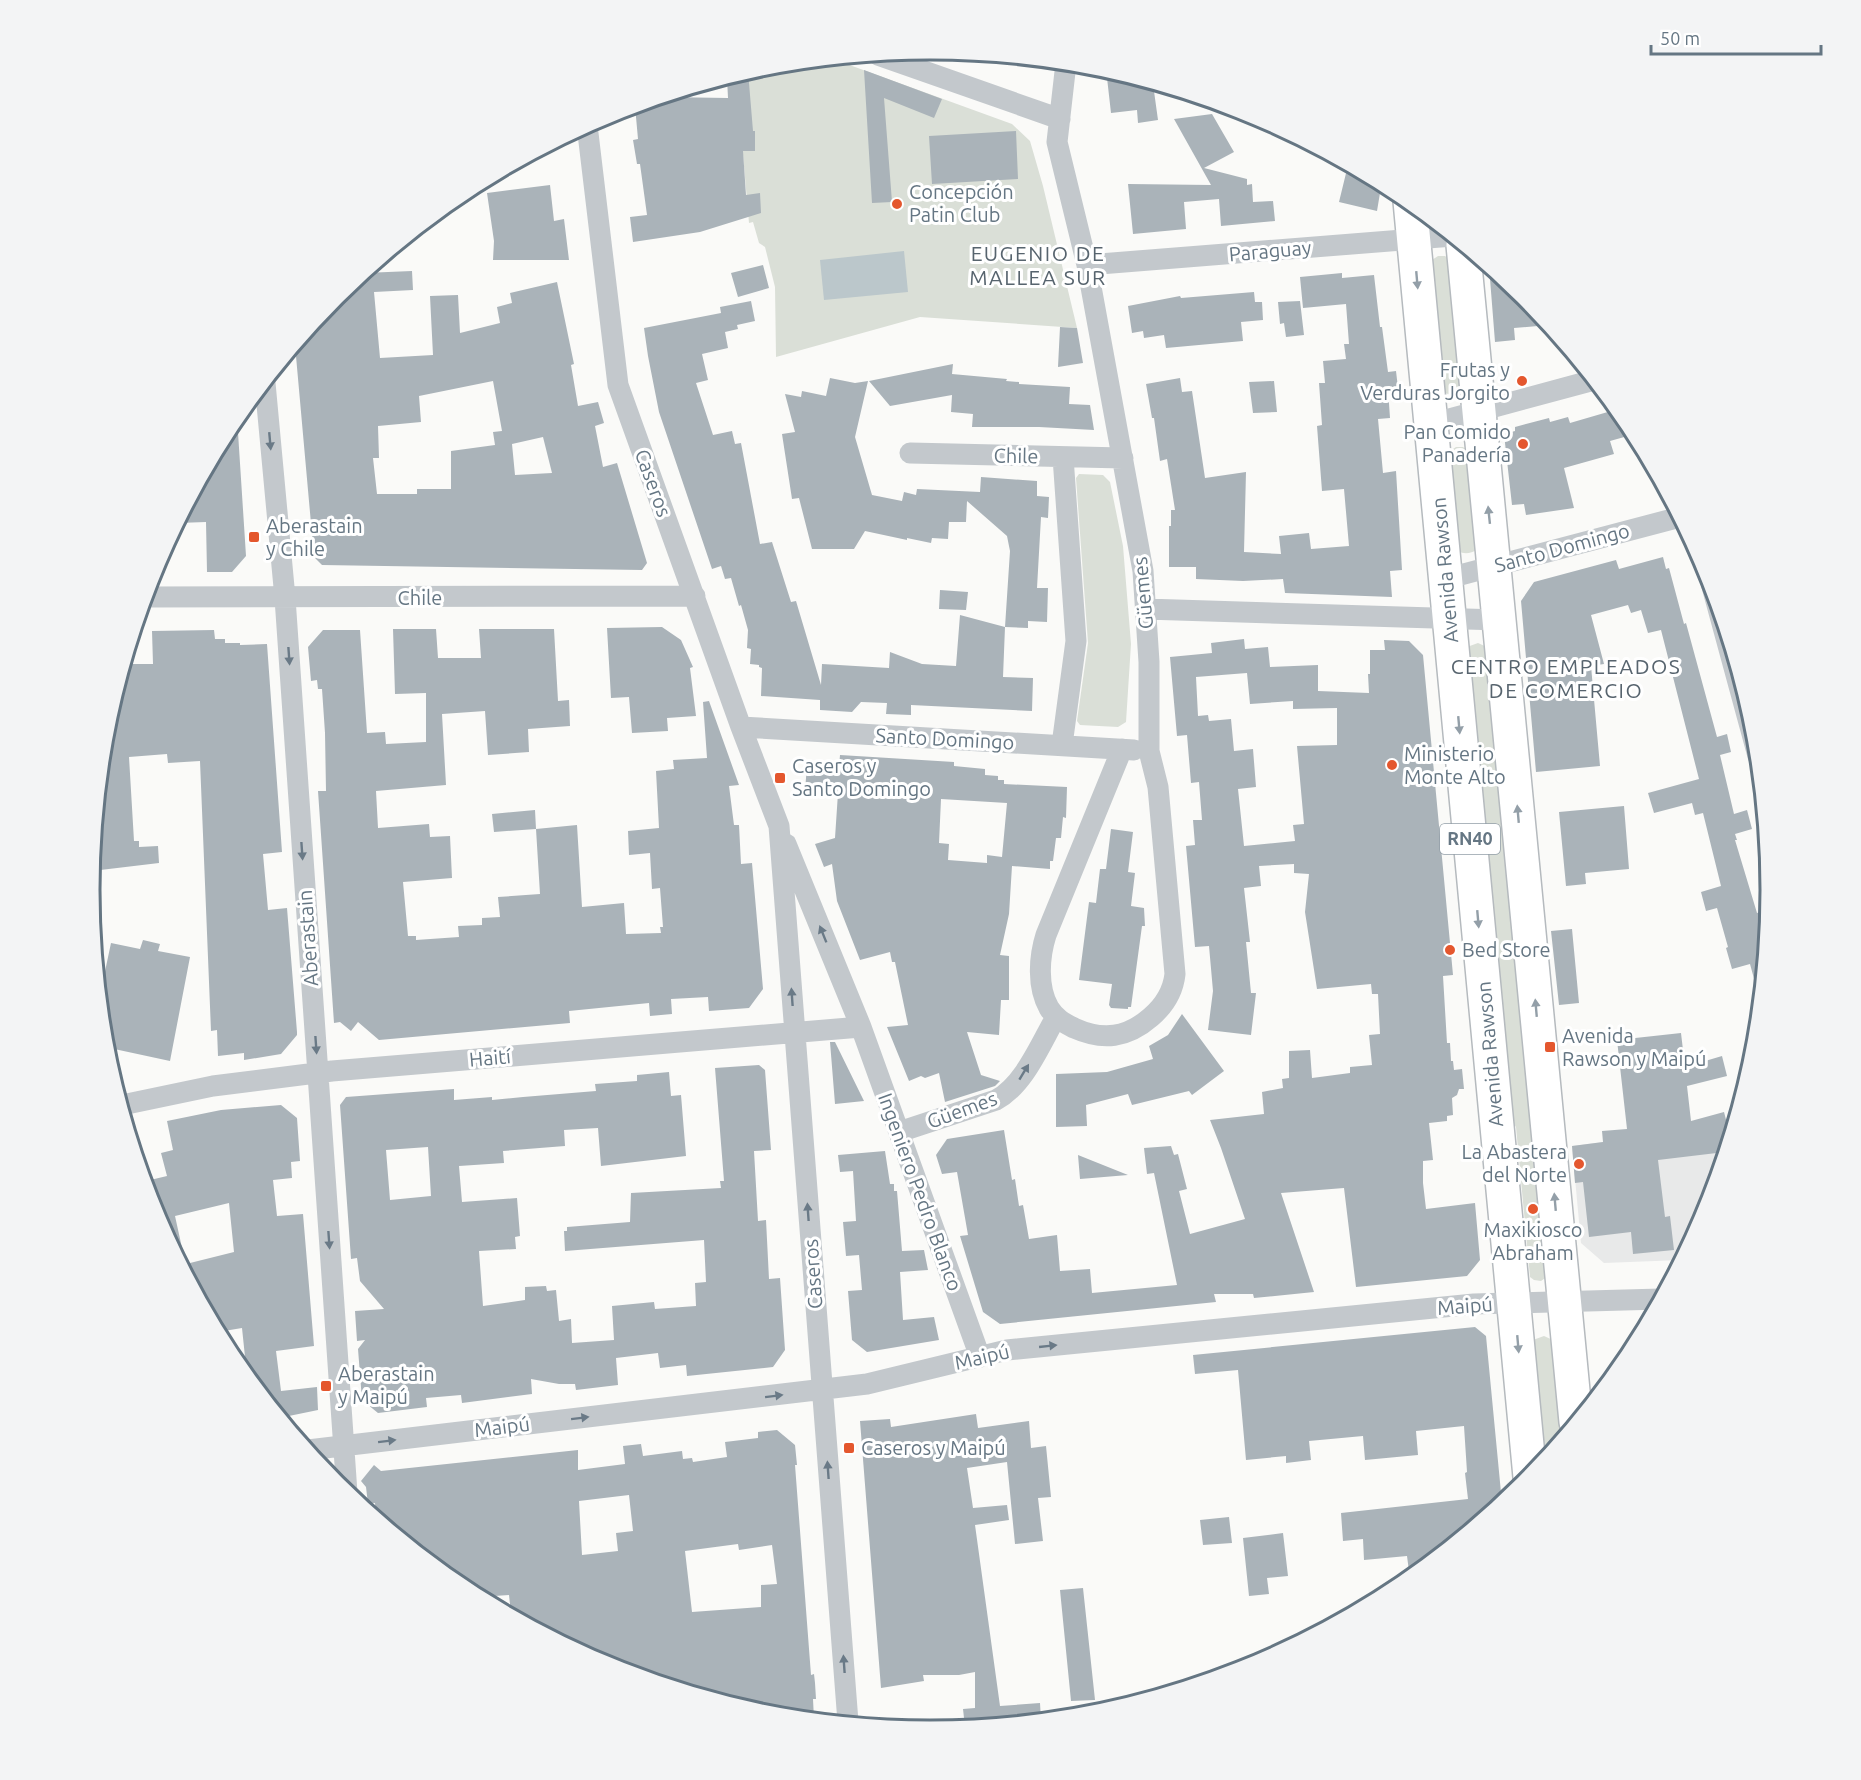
<svg xmlns="http://www.w3.org/2000/svg" width="1861" height="1780" font-family="Ubuntu,sans-serif">
<rect width="100%" height="100%" fill="#fafaf8"/>
<path fill="#e8e9e9" d="M1730,1132v3l-23,77 -26,48 -77,3 -23,-20 -9,-97 32,-4 52,-1z"/>
<path fill="#dadfd7" d="M833,59l179,65 18,17 13,45 34,142 -157,-11 -144,40 -1,-70 -10,-40 -6,-4 -6,-21 -4,1 -13,-148 31,-9z
M1438,256h7l7,5 12,128 -12,6 -11,-3 -12,-130z
M1456,447h7l5,4 9,99c-6,3 -12,5 -19,1l-11,-98z
M1079,474l24,1 7,7 13,64 8,98 -5,78 -8,5 -38,-2 -3,-4 11,-78 -12,-165z
M1478,643l11,5 59,628 -7,5 -7,-1 -4,-3 -14,-150 -5,-7 -44,-473z
M1544,1336l11,5 9,96 -22,26 -9,-123z"/>
<path fill="#bbc7cb" d="M904,251l4,41 -84,8 -4,-40z"/>
<path fill="#aab3b9" fill-rule="evenodd" d="M1106,69l29,9 1,7 17,-1 5,36 -20,3 -1,-13 -26,3z
M864,70l78,29 -8,19 -50,-20 8,104 -20,1z
M748,71l5,60h2v20h-12l3,44 14,-2 1,20 -61,19 -67,10 -3,-25 17,-2 -7,-51h-3l-4,-24 5,-1 -3,-33 29,-9 64,1 -1,-20z
M1212,114l22,38 -30,16 43,11v6l5,-1 1,18 20,-1 2,20 -54,5 -2,-27 -35,3 2,27 -53,5 -5,-50 83,1 -37,-66z
M1016,131l2,48 -86,5 -3,-48z
M1348,165l31,16 1,12 -3,18 -38,-9z
M550,185l4,36 10,-2 5,41h-76l1,-19 -7,-48z
M763,265l6,23 -31,9 -7,-24z
M1489,266l36,30 24,29 -35,3 1,12 -20,2z
M412,271l1,19 -39,2 6,66 53,-3 -3,-59 28,-1 2,38 40,-10 -3,-16 15,-4 -2,-10 47,-11 17,82 -3,1 7,41 20,-4 6,21 -9,3 8,41 14,-4 30,100 -5,7 -320,-5 -8,-8 -19,-212 41,-50 28,-22zM493,381l9,50 -9,1 2,13 -44,6v38h-34v5h-40l-4,-36h6l-1,-32 43,-4 -2,-26zM543,437l9,36 -37,2 -3,-31z
M1342,273v5l32,-3 6,52h2l6,45 8,-1 2,17 -10,1 2,29 -12,1 5,54 13,-2 6,99 -12,1 2,26 -107,-4 -2,-14 -40,2 -47,-2v-12h-27v-41h2v-16h4l-8,-51 -7,2 -6,-43h-2l-6,-34 34,-6 2,14 10,-1 13,87 41,-6 -2,80 37,2 -2,-18 30,-3 2,16 38,-3 -5,-57 -22,2 -5,-65 5,-1 -3,-42h6l-2,-22 23,-2 -2,-15h5l-3,-40 -43,4 -3,-31z
M1254,292l1,10h7l1,18 -22,2 2,19 -77,7 -2,-13 -20,3 -1,-7 -11,2 -4,-27 52,-10 1,2z
M751,301l4,20 -18,4 1,4 -13,3 3,16 -26,6 6,26 -12,3 17,52 19,-4 3,13 6,-1 19,101 12,-2 19,60 5,-1 25,84 1,-21 67,4 1,-16 32,12 34,2 4,-51 45,12 -2,50 30,1 -1,33 -121,-6v10l-25,-1 1,-11 -26,-1 -9,10 -32,-2v-10l-59,-4 1,-28 -3,-1v-2l-9,-1 1,-15 -4,-1 1,-18 -7,-25 -2,1 -8,-28 -6,1 -4,-13 -9,3 -53,-157 -11,-56 -4,-28 77,-15 -1,-6z
M1300,301l4,34 -18,2 -2,-14 -4,1 -2,-22z
M1060,327l17,1 6,35 -25,4z
M953,364l-1,10 55,5 -1,2 13,1v2l51,3 -1,17 21,1 4,25 -55,-3h-67l1,-13 -22,-2 1,-17 -62,11 -21,-25z
M830,378l25,5 13,-2 -13,56 17,58 30,6 2,-9 12,3 1,-6 63,3 1,-15 56,4v15l12,1 -1,21 -7,-1 -4,71h11l-1,34 -19,-1v7l-23,-1 5,-76 -3,-15 -40,-35 -1,21h-17l-1,17 -16,-1 -1,5 -24,-5v2l-42,-9 -11,18h-42l-13,-51 -7,1 -10,-65 13,-2 -10,-38 16,3 1,-6 24,5z
M1274,381l3,31 -24,1 -4,-31z
M1618,409l12,14 5,11 -25,7 4,13 -50,14 10,40 -48,7 -2,-11 -12,1 -8,-71 11,-3v-4l34,-9 1,4 18,-5 2,6z
M237,417l9,139 -14,16h-25l-1,-50 -28,1 54,-100z
M1663,557l3,12 3,-1 15,56 2,-1 31,114 10,-3 4,18 -11,3 14,59 13,-4 5,19 -17,5 2,6h-2l22,73 4,-1 6,22 -7,63h-1l-9,-33 -18,5 -6,-21 2,-1 -11,-39 -11,3 -5,-19 20,-6 -18,-73 -8,2 -3,-12 -38,10 -6,-20 51,-14 -38,-149 -13,3 -7,-23 -10,3 -3,-8 -37,10 13,49 -13,2 9,100 -64,6 -15,-171 13,-19 82,-22 3,9z
M940,590l28,2 -2,18 -27,-1z
M662,627l19,13 12,27 -3,1 6,48 -29,2 1,13 -36,2 -3,-36 -18,1 -4,-70z
M393,629h43l2,29h43l-2,-29h75l4,72 11,-1 1,26 -42,3 1,23 -41,3 -3,-44 -43,3 4,71 -70,6 2,37 51,-4 1,13 20,-1 2,42 -49,4 5,54h8v4l43,-3 -1,-11 24,-1v-7l18,-1 -2,-20 42,-3 -4,-65 41,-4 5,82 42,-4 2,31 35,-1 -1,-6h3l-3,-39 -8,1 -2,-36 -21,2 -1,-24 31,-3 -3,-57 18,-2 -1,-9 34,-2 -4,-56 6,-1 30,84 -10,1 5,39h5l2,39 11,-1 11,126 -14,19 -40,3 -1,-14 -37,2 1,15 -22,2 -1,-13 -80,8 1,12 -191,17 -21,-18 -7,9 -11,-9 -6,1 -16,-232h8l-1,-58 -3,-44h-4l-1,-9 -6,1 -3,-34 15,-17h37l7,103 18,-1 1,12 40,-2v-49l-31,1z
M214,630l1,9h10v4h15v2l27,-1 15,208 -19,2 5,56 19,-2 10,124v3l-16,19 -37,6v-7l-26,3 -1,-26 -6,1 -11,-270 -32,2 -1,-9 -38,3 5,84h5v6l19,-1 1,17 -67,8 9,-92h3l-1,-17 3,-36 19,-62h28l-1,-33z
M1244,639l1,10 23,-2 2,20 48,-2v26l51,2 -1,-19h2v-24h15l-1,-10 25,1 14,14 30,320 -10,1 4,67h3l1,18h2l1,9 8,-1 2,20h-5l-2,6 -5,3 1,17 -6,1v5l-18,2 4,37 -10,1v22l3,26 49,-6 5,57 -13,16 -111,11 -12,-99 -63,5 33,99 -60,6 -1,-4h-39l2,8 -216,22 -17,-12 -23,-76 8,-1 -11,-63 -15,2 -6,-19 11,-16 57,-9 8,50 3,-1 4,27 4,-1 6,34 28,-4 3,36 30,-2 2,24 85,-8 -23,-112 -7,1 -3,-26 27,-2 3,9 4,-1 9,35 -8,2 11,43 55,-15 -24,-71 -11,-28 54,-6 -2,-22 21,-4 -1,-9 7,-1v-27l21,-1 2,28 38,-5v-6l22,-2 -3,-30 11,-1 -2,-40h-6l-1,-10 -54,5 -12,-77 4,-38 -15,-1v-9l-35,2 2,20 -17,2 6,54h-4l5,51h5l-5,42 -43,-5 5,-39 -4,-45 -14,1 -9,-101 9,-1 -2,-25h9l-3,-38 -8,1 -4,-48 -10,1 -7,-79 42,-4 -1,-10zM1247,673l3,31 43,-3v8l44,-1v37l-40,1 7,78 -11,1 2,16 -51,5 -6,-57 18,-2 -3,-38 -19,2 -3,-32 -22,2 -1,-6 -10,1 -2,-39z
M840,755l114,7v4l31,3v6l13,1v4h6v4l63,3 -1,31 -3,-1 -2,21h-5l-3,23h-3v8l-38,-3 -3,48 -9,41 9,1v44h-8l-2,35 -32,-3 14,43 19,6 -5,5 -50,16 -6,-29 -14,5 -4,-2 -12,5 -22,-54 21,-2 -13,-63h-3l-2,-10 -30,8 -23,-59 -5,-37 -8,3 -9,-23 20,-6 3,-45 -33,-2 2,-26 32,2zM941,799l66,4 -5,54 -15,-2v8l-39,-3 1,-16 -10,-1z
M1624,806l5,63 -44,4 1,11 -20,2 -7,-74z
M535,810l1,19 -42,3 -2,-18z
M1111,829l22,3 -5,40 7,1 -4,33 13,2 1,18h-3l-11,81h-3v2l-17,-1 -2,-3 3,-21 -33,-4 10,-78 7,1 4,-34h6z
M1572,929l7,74 -20,2 -8,-74z
M143,940l17,4 -2,7 32,6 -20,104 -65,-14 -5,-52 11,-52 29,6z
M1182,1014l42,57 -32,24 -3,-4 -57,14 -4,-11 -42,11 1,21 -31,1v-53l51,-2 46,-13 -4,-13 19,-11z
M1681,1033l4,34 37,-11 5,20 -40,10 4,35 33,-9 6,23 -5,17 -67,8 7,57 5,-1 4,34 -41,4 -2,-22 -42,5 -6,-55 -8,1 -3,-37 31,-4 -1,-11 25,-2 -10,-89z
M830,1042h5l29,59 -29,3z
M759,1065l6,5 6,80 -17,1 4,70 8,-1 3,59 11,-1 5,72 -12,17 -86,9 -1,-11 -26,3 -2,-15 -42,5 2,27 -42,5 -1,-6h-16l-28,-5 1,15 -70,9 -1,-8 -35,3 1,9 -49,6 -16,-13 -4,-51 7,-9 -8,1 -2,-30 29,-2 -24,-28 -3,-23 -6,1 -11,-154 6,-8 108,-8v11l38,-3v3l31,-3 73,-6 -1,-7 42,-3v-6l32,-3 2,24 10,-1 5,61 -85,10 -3,-38 -34,2 1,16 -62,5 1,12 -45,3 3,36 55,-4 3,38 -5,1 1,12 -37,2 4,55 42,-6v-13l21,-1 1,5 9,-1 3,31 12,-2 1,24 42,-3 -2,-34 42,-4 1,7 41,-3 -1,-23 11,-1 -2,-42 -139,11 -1,-20h3v-4l63,-5 1,-29 90,-5 -1,-7h4l-9,-113zM428,1147l3,49 -41,4 -4,-50z
M281,1105l16,13 3,43 -9,1 1,16 -19,2 4,36 26,-2 11,132 -38,5 5,40 36,-4 1,23 -34,7 1,5 -38,-46 -5,-48 -24,4 -36,-67 52,-13 -5,-49 -54,13 9,41 -5,1 -25,-47 -8,-30 21,-5 -6,-23 12,-3 -6,-29 54,-11z
M885,1151l5,33h4v7h3l5,60 22,-1 4,20 -28,2 3,48 31,-3 5,23 -72,12 -15,-12 -4,-49 14,-1 -3,-35 -13,1 -3,-34 13,-1 -3,-50 -13,1 -2,-17z
M1078,1155l50,20 -48,4z
M1475,1327l11,9 16,167 -92,76 -3,-23 -43,4 -1,-21 -20,2 -2,-28 127,-14 -3,-26 2,-1 -3,-46 -48,5 2,24 -53,5 -2,-24 -54,5 2,19 -25,3v-7l-40,4 -8,-90 -43,4 -2,-19z
M976,1414l2,14 51,-7 2,27 15,-2 5,51 -13,1 5,43 -28,3 -8,-82 -40,6 6,40 34,-3 2,15 -34,5 25,181 40,-3 1,17 -76,7 -2,-18 12,-1v-36l-16,3h-36l1,6 -43,7 -21,-267 30,-2 1,8z
M777,1430l18,15 2,20h-2l16,210 3,-1 1,9 1,16h-3l1,20 -48,-5 -157,-48 -98,-52 -2,-19 -30,2 -16,-8 -87,-72 -1,-14 -7,1 -2,-17 -5,-6 13,-16 7,6 197,-21v20l47,-6 -2,-18 18,-2 2,12 39,-5 1,8 9,-1 1,4 34,-5 -2,-15 33,-4v-6zM629,1495l4,36 -17,2 2,18 -36,4 -3,-54zM738,1544l1,6 33,-5 5,39 -16,1v22l-69,5 -7,-61z
M1229,1517l3,26 -29,2 -3,-25z
M1283,1533l5,43 -21,2 2,16 -20,2 -6,-58z
M1083,1588l12,112 -24,1 -11,-111z"/>
<g fill="none" stroke-linecap="round" stroke-linejoin="round">
<defs>
<path id="primary" d="M1410,201l120,1276
M1463,245l113,1177"/>
</defs>
<use href="#primary" stroke="#b5babe" stroke-width="36"/>
<path stroke="#c3c8cc" stroke-width="21" d="M878,55l182,64
M1066,63l-9,79 30,123 56,306 6,91v89l9,36 17,187c-2,18 -10,31 -24,43 -24,21 -48,24 -77,11 -10,-5 -19,-10 -25,-20 -12,-21 -10,-51 -3,-73l76,-186
M587,125l31,260 123,342 38,99 69,896
M1087,265l366,-29
M265,383l20,215 62,895
M1431,424l163,-44
M910,453l213,5
M1707,568l51,188
M1445,579l235,-62
M145,597l550,-1
M1145,609l354,11
M741,727l393,23
M1062,745l14,-104 -13,-184
M786,844l75,183 119,330
M122,1105l91,-19 119,-15 529,-44
M899,1132l97,-32c28,-15 44,-55 60,-83
M308,1450l559,-66 140,-34 467,-46 187,-5"/>
<use href="#primary" stroke="#fff" stroke-width="33"/>
</g>
<defs><path id="oneway-solid" d="M-6-.8H1V-3.2L6.5 0L1 3.2V.8H-6Z" transform="scale(1.5)"/></defs>
<g fill="#939fa8">
<use href="#oneway-solid" transform="translate(1417 280) rotate(85)"/>
<use href="#oneway-solid" transform="translate(1489 515) rotate(-96)"/>
<use href="#oneway-solid" transform="translate(1459 725) rotate(85)"/>
<use href="#oneway-solid" transform="translate(1518 814) rotate(-95)"/>
<use href="#oneway-solid" transform="translate(1478 919) rotate(85)"/>
<use href="#oneway-solid" transform="translate(1536 1008) rotate(-95)"/>
<use href="#oneway-solid" transform="translate(1555 1202) rotate(-95)"/>
<use href="#oneway-solid" transform="translate(1518 1344) rotate(85)"/>
</g>
<g fill="#6a7a87">
<use href="#oneway-solid" transform="translate(270 441) rotate(85)"/>
<use href="#oneway-solid" transform="translate(289 656) rotate(86)"/>
<use href="#oneway-solid" transform="translate(302 851) rotate(86)"/>
<use href="#oneway-solid" transform="translate(823 934) rotate(-112)"/>
<use href="#oneway-solid" transform="translate(792 997) rotate(-94)"/>
<use href="#oneway-solid" transform="translate(316 1045) rotate(86)"/>
<use href="#oneway-solid" transform="translate(1024 1072) rotate(-59)"/>
<use href="#oneway-solid" transform="translate(808 1212) rotate(-94)"/>
<use href="#oneway-solid" transform="translate(329 1240) rotate(86)"/>
<use href="#oneway-solid" transform="translate(1048 1346) rotate(-6)"/>
<use href="#oneway-solid" transform="translate(774 1396) rotate(-7)"/>
<use href="#oneway-solid" transform="translate(580 1418) rotate(-7)"/>
<use href="#oneway-solid" transform="translate(387 1441) rotate(-7)"/>
<use href="#oneway-solid" transform="translate(828 1470) rotate(-94)"/>
<use href="#oneway-solid" transform="translate(844 1664) rotate(-94)"/>
</g>
<g fill="#e4572e" stroke="#fff" stroke-width="2">
<circle cx="897" cy="204" r="6"/>
<circle cx="1522" cy="381" r="6"/>
<circle cx="1523" cy="444" r="6"/>
<rect x="248" y="531" width="12" height="12" rx="3"/>
<circle cx="1392" cy="765" r="6"/>
<rect x="774" y="772" width="12" height="12" rx="3"/>
<circle cx="1450" cy="950" r="6"/>
<rect x="1544" y="1041" width="12" height="12" rx="3"/>
<circle cx="1579" cy="1164" r="6"/>
<circle cx="1533" cy="1209" r="6"/>
<rect x="320" y="1380" width="12" height="12" rx="3"/>
<rect x="843" y="1442" width="12" height="12" rx="3"/>
</g>
<g text-anchor="middle" stroke-width="6" stroke-linejoin="round" paint-order="stroke">
<rect fill="#fff" stroke="#939fa8" stroke-width="1.5" x="1440" y="824" width="60" height="30" rx="4.5"/>
<g font-size="18" font-weight="bold" fill="#657683">
<text x="1470" y="845">RN40</text>
</g>
<g font-size="20" fill="#657683" stroke="#fff" text-anchor="start">
<text x="909" y="199">Concepción<tspan x="909" dy="23">Patin Club</tspan></text>
<text x="1510" y="377" text-anchor="end">Frutas y<tspan x="1510" dy="23">Verduras Jorgito</tspan></text>
<text x="1511" y="439" text-anchor="end">Pan Comido<tspan x="1511" dy="23">Panadería</tspan></text>
<text x="266" y="533">Aberastain<tspan x="266" dy="23">y Chile</tspan></text>
<text x="1404" y="761">Ministerio<tspan x="1404" dy="23">Monte Alto</tspan></text>
<text x="792" y="773">Caseros y<tspan x="792" dy="23">Santo Domingo</tspan></text>
<text x="1462" y="957">Bed Store</text>
<text x="1562" y="1043">Avenida<tspan x="1562" dy="23">Rawson y Maipú</tspan></text>
<text x="1567" y="1159" text-anchor="end">La Abastera<tspan x="1567" dy="23">del Norte</tspan></text>
<text x="1533" y="1237" text-anchor="middle">Maxikiosco<tspan x="1533" dy="23">Abraham</tspan></text>
<text x="338" y="1381">Aberastain<tspan x="338" dy="23">y Maipú</tspan></text>
<text x="861" y="1455">Caseros y Maipú</text>
</g>
<g font-size="20" fill="#657683" stroke="#fff">
<text transform="translate(1270 251) rotate(-5)" y="7">Paraguay</text>
<text transform="translate(1016 456) rotate(1)" y="7">Chile</text>
<text transform="translate(653 483) rotate(70)" y="7">Caseros</text>
<text transform="translate(1562 548) rotate(-15)" y="7">Santo Domingo</text>
<text transform="translate(1445 570) rotate(-95)" y="7">Avenida Rawson</text>
<text transform="translate(1143 593) rotate(-95)" y="7">Güemes</text>
<text x="420" y="605">Chile</text>
<text transform="translate(945 739) rotate(3)" y="7">Santo Domingo</text>
<text transform="translate(308 938) rotate(-94)" y="7">Aberastain</text>
<text transform="translate(1490 1054) rotate(-95)" y="7">Avenida Rawson</text>
<text transform="translate(490 1058) rotate(-5)" y="7">Haití</text>
<text transform="translate(962 1110) rotate(-20)" y="7">Güemes</text>
<text transform="translate(920 1192) rotate(70)" y="7">Ingeniero Pedro Blanco</text>
<text transform="translate(813 1274) rotate(-94)" y="7">Caseros</text>
<text transform="translate(1465 1306) rotate(-4)" y="7">Maipú</text>
<text transform="translate(982 1357) rotate(-13)" y="7">Maipú</text>
<text transform="translate(502 1427) rotate(-7)" y="7">Maipú</text>
</g>
<g font-size="21" letter-spacing="1.5" fill="#57646e" stroke="#fff">
<text x="1038" y="261">EUGENIO DE<tspan x="1038" dy="24">MALLEA SUR</tspan></text>
<text x="1566" y="674">CENTRO EMPLEADOS<tspan x="1566" dy="24">DE COMERCIO</tspan></text>
</g>
</g>
<path d="M0 0H1861V1780H0ZM100 890a830 830 0 1 1 1660 0a830 830 0 1 1-1660 0Z" fill="#f3f4f5" fill-rule="evenodd"/>
<path fill="none" stroke="#657683" stroke-width="3" d="M100 890a830 830 0 1 1 1660 0a830 830 0 1 1-1660 0Z"/>
<path d="M1651 45v9h170v-9" fill="none" stroke="#657683" stroke-width="3"/>
<text x="1660" y="45" font-size="18" fill="#657683" stroke="#ffffff" stroke-width="4.5" paint-order="stroke">50 m</text>
</svg>
